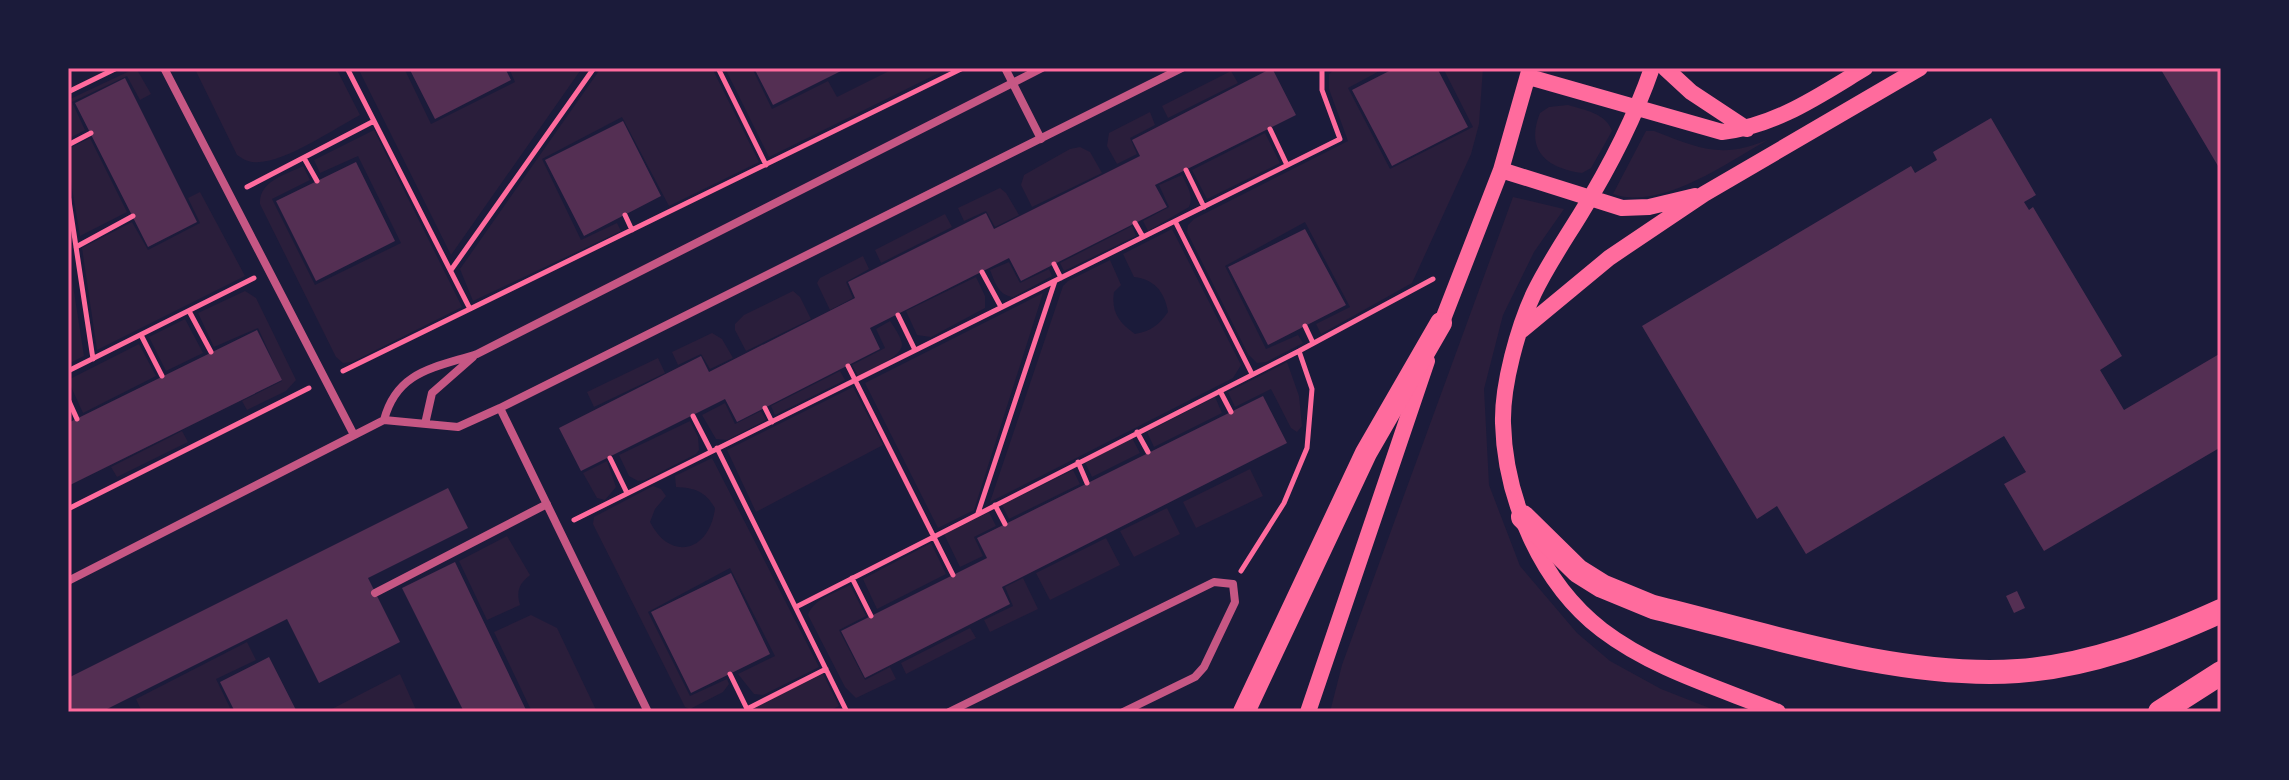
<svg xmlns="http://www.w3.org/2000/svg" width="2289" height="780" font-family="'Exo 2',sans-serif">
<rect width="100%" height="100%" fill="#1b1b3a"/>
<path fill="#2a1e3b" d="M136,68l15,26 -11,6 -13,-24 -55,26 13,28 -17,9v-39z
M336,68l24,47c-25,13 -85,55 -112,46 -4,-1 -7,-4 -11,-6l-42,-86z
M358,68h46l27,56 84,-42 -6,-14h73l-131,187z
M601,68h111l47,94 -90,44 -47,-89 -80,42 39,81 36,-17 4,8 -148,70 -13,-32z
M725,68h27l20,41 56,-28 9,16 58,-29h54l-180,89z
M1336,68h49l-37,20 42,81 83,-42 -30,-59h40l-4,56 -8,30 -59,129 -91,51 -5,-10 34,-17 -45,-85 -80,44 41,83 32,-14 5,8 -37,19 -9,1 -9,-9 -61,-122 1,-7 6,-6 154,-78 -19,-52v-15z
M1231,71l7,12 -70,35 -6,-12z
M1568,105c16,5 38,8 44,26l-21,37 -9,5c-36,-5 -57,-23 -42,-60l9,-6z
M1150,112l5,13 -25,13 7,16 -20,10 -10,-18 2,-13z
M374,130l88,177 -110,55 -9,1 -7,-6 -76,-153c-1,-23 25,-29 43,-38l7,14 -38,19 43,86 86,-42 -43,-87 -38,17 -6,-13z
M1646,131h8c44,17 69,29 115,8 -41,23 -108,72 -156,55z
M1265,133l15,30 -73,36 -15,-29z
M90,138l37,74 -47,24 -12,-72v-15z
M1080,147l10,5 12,21 -70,34 -11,-22 3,-10 46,-26z
M1182,175c5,11 12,20 7,32l-41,24 -5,-10 26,-14 -10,-22z
M1000,188l6,5 13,22 -24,12 -9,-16 -22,10 -6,-13z
M200,192l45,84 -148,74 -15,-102 50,-26 16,28 52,-27 -12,-25z
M1513,197l51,12 -30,43 -31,63 -19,74 5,96 31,81 57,67 33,28 51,28 51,20 -1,3h-381l12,-47z
M945,214l7,13 -71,36 -6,-13z
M1132,226l4,10 -72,35 -4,-8z
M1172,229l69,136 -8,13 -243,124 73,-216 5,-5 42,-21 11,25 -7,7c-3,20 5,31 21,42 16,-3 24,-9 33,-22 -3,-20 -14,-33 -34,-35l-11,-23z
M68,253l16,103 -16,8z
M863,256l6,13 -23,13 7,16 -23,12 -13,-27 3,-5z
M1009,262l11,21 29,-14 3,7 -39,21c-15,-2 -18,-15 -23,-27z
M976,277l9,19v12l-54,29 -14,-2 -11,-24z
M245,291l11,7 40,82 -10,11 -39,19 -5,-9 40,-20 -24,-53 -44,19 -16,-34z
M793,291l7,6 11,22 -65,32 -11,-21v-6l9,-9z
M1043,293l-69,217 -36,18 -73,-145z
M185,319l18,34 -37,18 -17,-34z
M890,321c4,6 12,17 12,24 -1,13 -34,25 -44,31l-6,-11 33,-17 -9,-19z
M712,333l10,6 11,19 -23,11 -9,-15 -23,11 -6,-13z
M139,344l17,32 -73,37 -15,-33z
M658,358l7,15 -71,34 -7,-15z
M1287,362l12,34 3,30 -5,6 -6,-4 -20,-39 -36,18 -7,-15z
M840,371l5,9 -70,35 -4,-9z
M853,387l30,58 -127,67 -29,-62z
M1215,397l7,16 -68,34 -7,-15z
M725,403l10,21 26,-13 5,9 -39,20 -11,-1 -14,-24z
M690,421l8,16 1,13 -3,4 -51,26 -7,1 -9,-5 -10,-21z
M182,431l6,11 -71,35 -6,-10z
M1132,438l8,15 -48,24 -7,-15z
M712,458l107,209 -56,28 -9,-1 -16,-20 37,-18 -45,-88 -82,44 42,84 37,-17 2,5 -6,8 -33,17 -5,-2 -92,-183 1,-7 59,-31 8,3 5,7 -11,13 -5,13c21,41 60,29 65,-14 -10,-17 -20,-20 -39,-21l-1,-11z
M607,461l9,26 -11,13 -8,-2 -14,-25z
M1250,469l13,27 -67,32 -13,-26z
M1073,470l7,14 -71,35 -7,-14z
M1167,508l13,26 -46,23 -14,-26z
M989,512l7,14 -22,11 9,19 -23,11 -16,-33z
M507,536l23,39c-11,9 -14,16 -10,30l-33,15 -28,-59z
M1106,538l14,27 -70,35 -14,-27z
M931,543l15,31 -69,35 -14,-30z
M1023,578l15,31 -48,23 -6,-12 29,-14 -8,-19z
M850,585l16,31 -27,14 26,50 25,-13 6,12 -40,19 -11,-11 -37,-72c5,-16 28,-22 42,-30z
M531,615l26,13 40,84h-65l-38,-80z
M970,628l6,10 -70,36 -5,-11z
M247,642l9,18 -40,19 16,33h-90l-6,-13z
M400,674l17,38h-91z
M823,674l16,32 -12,6h-70l-2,-5z"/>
<path fill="#542f53" d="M409,68h96l6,12 -76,39z
M754,68h93l-74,37z
M1272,68l24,47 -141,70 12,22 -146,74 -12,-23 -139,70 10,21 -143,73 -12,-23 -144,72 -22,-43 142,-72 8,16 146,-74 -7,-16 138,-69 8,16 146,-73 -8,-16z
M1395,68h42l31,59 -76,39 -40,-76z
M2160,68h61v103z
M125,78l72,144 -49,25 -73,-144z
M1991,118l45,77 -12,7 5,8 4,-3 89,149 -22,14 24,40 97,-57v94l-177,104 -40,-67 22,-12 -22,-36 -198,118 -29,-48 -20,13 -115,-193 269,-160 4,7 22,-13 -4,-8z
M623,121l38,75 -77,40 -39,-76z
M356,162l39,79 -79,40 -40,-80z
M1305,229l41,76 -78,40 -40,-78z
M257,330l25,50 -214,106v-63z
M1263,396l24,47 -285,144 8,17 -145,74 -24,-47 146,-73 -10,-20z
M448,488l20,40 -100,50 32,64 -81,41 -32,-64 -186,93h-33v-34z
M455,562l72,150h-63l-62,-124z
M731,573l39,81 -79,39 -40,-81z
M2017,591l8,17 -11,5 -8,-17z
M269,657l28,55h-62l-15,-30z"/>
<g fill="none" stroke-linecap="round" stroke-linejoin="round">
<path stroke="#ff6b9d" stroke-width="5" d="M347,68l123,241
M718,68l48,97
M68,92l49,-24
M1270,129l17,36
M68,145l23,-12
M304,158l13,23
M1186,170l18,37
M247,187l127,-66
M68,194l25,165
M625,215l7,15
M1175,221l77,153
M1135,223l8,14
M76,247l57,-31
M1054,264l7,14
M451,270l143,-202
M982,272l19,35
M189,311l22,41
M898,315l17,35
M1305,326l8,17
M141,335l21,41
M848,366l105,209
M68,371l186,-93
M343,371l620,-303
M1220,391l11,21
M68,399l9,20
M765,408l7,14
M693,416l18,35
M1137,432l11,20
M717,448l130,264
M610,458l17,35
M1078,462l9,21
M995,505l10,19
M68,509l241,-121
M978,513l77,-232
M574,520l766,-381 -18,-49v-22
M1241,571l43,-68 23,-55 5,-59 -13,-38
M852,578l19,38
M796,607l503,-256 134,-72
M730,674l18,37
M747,709l79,-40"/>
<path stroke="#c65784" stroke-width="8" d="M164,68l190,367
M1005,68l36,71
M500,408l148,304
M384,420c13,-49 50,-52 93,-66l565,-286
M425,424l7,-31 41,-36
M68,581l316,-161 74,7 42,-19 682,-340
M375,593l172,-89
M949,712l265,-130 19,2 2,18 -31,65 -9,10 -72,35"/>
<path stroke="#ff6b9d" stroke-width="16" d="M1652,68c-18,52 -43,100 -72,147 -16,26 -33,51 -46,78 -16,34 -32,92 -31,130 2,76 38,160 99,207 51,39 117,58 176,82
M1665,68l26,24 56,37
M1529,77l193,55c54,-6 98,-37 143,-64
M1501,170l121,38 27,-1 46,-11
M1522,330l87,-72 95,-64 216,-126
M1438,332l63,-162 29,-102
M1308,712l119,-351"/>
<path stroke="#ff6b9d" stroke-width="22" d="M1244,712l122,-259 75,-130"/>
<path stroke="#ff6b9d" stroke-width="24" d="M1523,517l55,54 24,15 51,21c115,28 247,72 365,64 71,-5 139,-31 203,-60
M2160,712l61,-39"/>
</g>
<rect width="2289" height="780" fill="none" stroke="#1b1b3a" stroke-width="140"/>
<rect x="70" y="70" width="2149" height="640" fill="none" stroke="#ff6b9d" stroke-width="3"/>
</svg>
